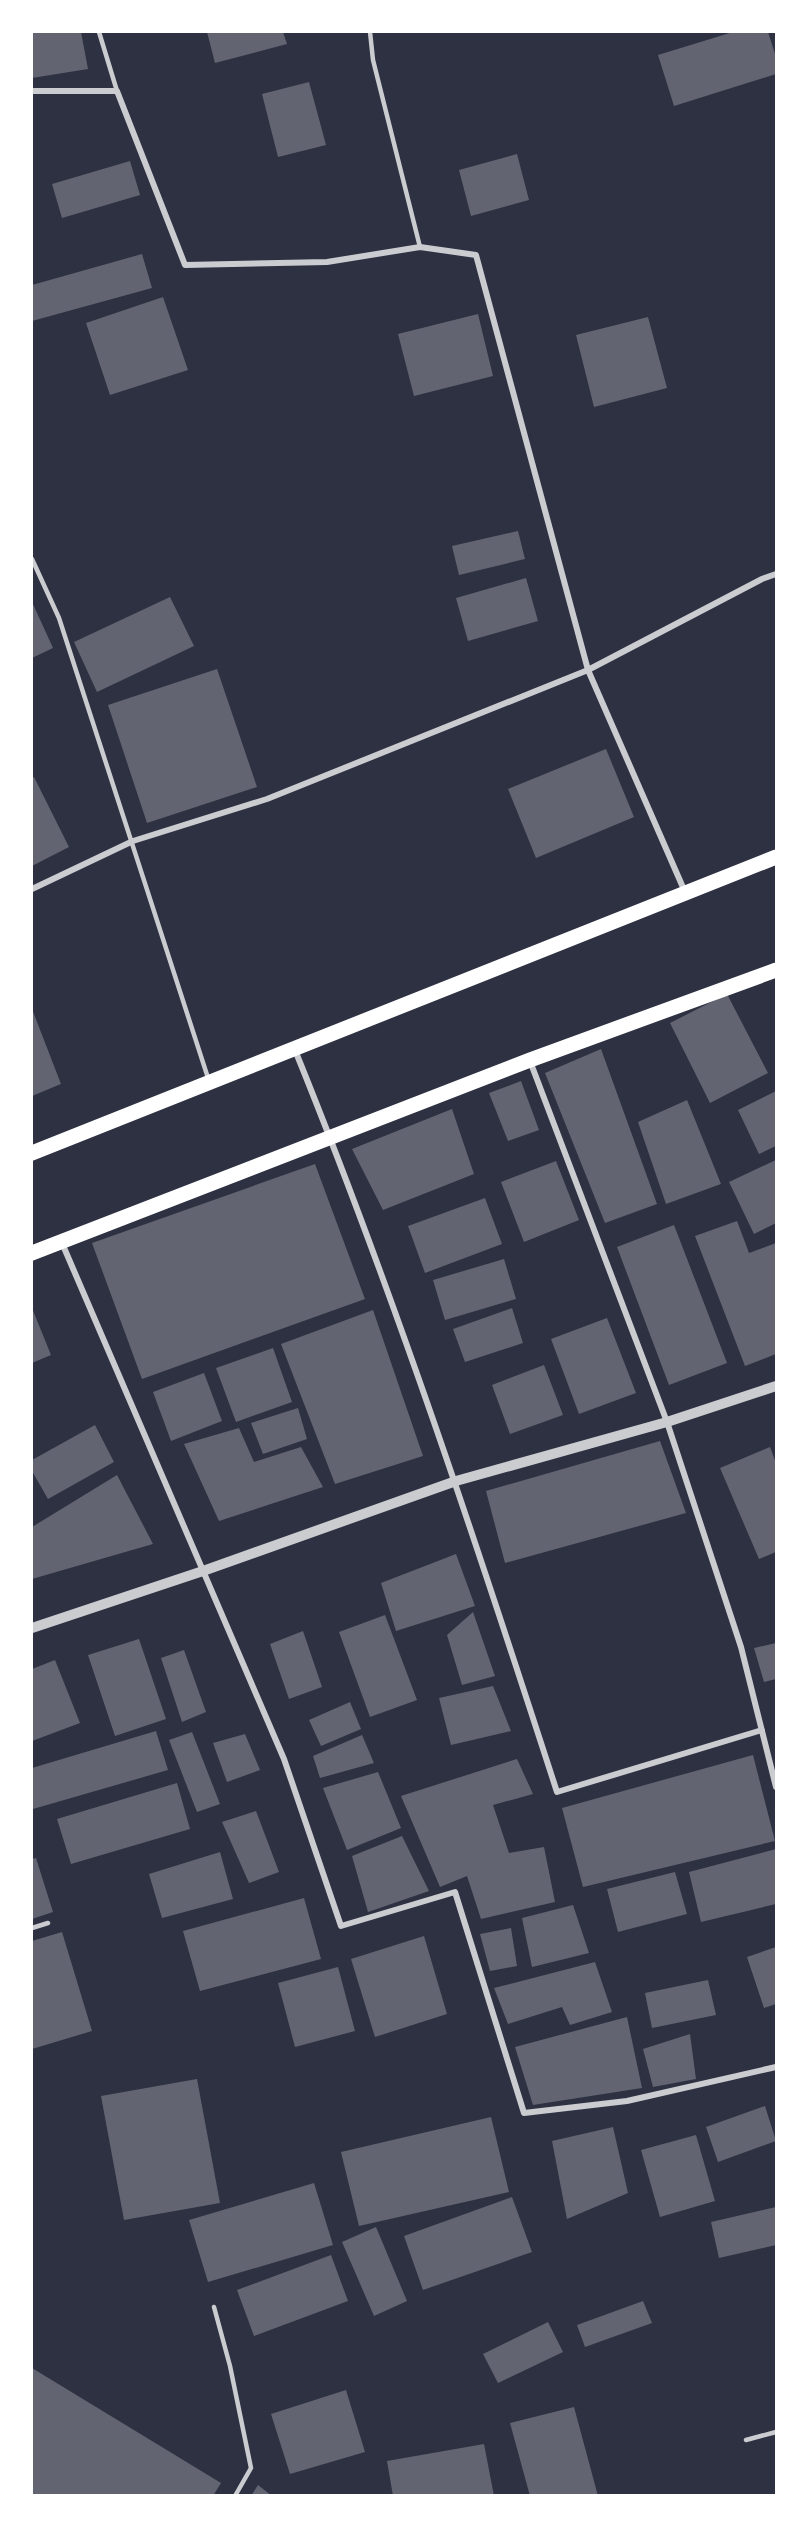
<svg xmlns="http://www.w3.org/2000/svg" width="808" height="2527" font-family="Commissioner,sans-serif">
<rect width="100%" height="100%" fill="#2d3142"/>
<path fill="#626471" d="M32,32h49l7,37 -56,9z
M207,32h76l4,12 -72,19z
M733,32h35l8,25v17l-102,32 -16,-51z
M309,82l17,63 -48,12 -16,-63z
M517,154l12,46 -58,16 -12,-46z
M130,161l10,34 -78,23 -10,-34z
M142,254l10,34 -120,33v-36z
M163,297l25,73 -78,25 -24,-72z
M478,314l15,62 -79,20 -16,-62z
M648,317l19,71 -73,19 -18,-72z
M518,531l7,28 -66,16 -7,-29z
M526,578l12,43 -70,20 -12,-43z
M170,597l24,49 -97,46 -23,-50z
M32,602l21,46 -21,10z
M217,669l40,118 -110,36 -39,-118z
M606,749l28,68 -98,41 -28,-69z
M34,777l35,70 -37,19v-88z
M727,994l41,79 -58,30 -40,-80z
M32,1009l29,75 -29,12z
M601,1049l56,155 -52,19 -60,-150z
M521,1081l18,49 -31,11 -19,-48z
M776,1091v55l-17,8 -21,-44z
M687,1100l34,84 -55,20 -28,-82z
M452,1109l22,65 -91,36 -31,-61z
M776,1160v63l-22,11 -25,-52z
M556,1161l23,59 -55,22 -23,-60z
M315,1164l50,135 -223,80 -50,-136z
M485,1198l17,46 -77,29 -17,-47z
M737,1221l12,32 27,-10v111l-31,12 -50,-130z
M674,1225l53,138 -58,22 -52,-138z
M504,1259l12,40 -71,21 -12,-40z
M32,1308l19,47 -19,8z
M512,1308l11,35 -58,19 -12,-33z
M373,1310l50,146 -88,28 -54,-140z
M607,1318l29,75 -57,21 -28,-75z
M273,1348l19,54 -56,20 -20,-54z
M544,1365l19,50 -53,19 -18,-49z
M204,1373l18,48 -51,20 -18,-49z
M298,1408l9,31 -44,15 -12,-31z
M95,1425l19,37 -66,37 -16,-28v-11z
M239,1428l15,34 47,-15 22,40 -104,34 -35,-77z
M660,1441l26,72 -181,50 -19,-72z
M770,1447l6,16v89l-17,7 -39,-91z
M117,1475l36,69 -121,35v-52z
M456,1554l19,52 -79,25 -15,-48z
M473,1612l22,64 -33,9 -15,-50z
M385,1615l32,85 -47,17 -31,-85z
M303,1631l19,56 -33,12 -19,-55z
M139,1639l27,80 -51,17 -27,-81z
M776,1643v36l-12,3 -10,-34z
M184,1650l22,62 -24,10 -21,-64z
M55,1660l25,63 -48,18v-72z
M493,1686l18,45 -60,14 -12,-47z
M350,1702l11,27 -40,17 -12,-26z
M156,1731l12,39 -135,39 -1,-41z
M192,1732l28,72 -23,8 -28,-72z
M245,1734l15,36 -33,12 -14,-39z
M362,1735l12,28 -54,15 -7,-22z
M753,1755l22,86 -192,46 -21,-79z
M517,1759l16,35 -40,11 16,48 35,-6 11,55 -74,17 -14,-43 -27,11 -39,-91z
M378,1772l23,56 -54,22 -24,-62z
M177,1783l13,46 -119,35 -14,-45z
M256,1811l23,61 -30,11 -27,-61z
M402,1836l27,55 -61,21 -16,-56z
M776,1849v55l-75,18 -12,-50z
M220,1852l13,47 -71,19 -13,-44z
M36,1858l17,54 -21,7v-60z
M675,1872l12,42 -69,18 -11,-43z
M304,1898l17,61 -121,32 -17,-60z
M573,1905l16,48 -57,14 -10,-49z
M511,1928l6,38 -27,5 -10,-37z
M62,1932l30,99 -60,18v-108z
M424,1936l23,78 -72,23 -24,-78z
M776,1947v57l-12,4 -17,-51z
M595,1962l17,50 -42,13 -8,-18 -54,17 -14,-36z
M338,1967l17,64 -60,16 -17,-64z
M708,1980l8,35 -64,13 -7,-35z
M627,2017l15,71 -109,17 -18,-58z
M690,2034l6,45 -43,8 -10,-38z
M197,2079l23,124 -96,17 -23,-124z
M765,2106l11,35 -58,21 -12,-35z
M491,2117l18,75 -150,34 -18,-74z
M613,2127l15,66 -61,26 -15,-78z
M696,2135l19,66 -55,16 -19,-67z
M314,2183l19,62 -125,37 -19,-62z
M512,2197l20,55 -109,38 -19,-54z
M776,2207v38l-57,13 -8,-36z
M376,2227l31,74 -33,15 -32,-74z
M331,2255l17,46 -94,35 -17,-46z
M643,2301l9,22 -67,24 -8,-22z
M548,2322l15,30 -65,31 -15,-29z
M32,2368l189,115 -8,13h-181z
M346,2390l19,62 -75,22 -19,-60z
M574,2407l24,89h-68l-20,-73z
M484,2444l10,52h-101l-6,-35z
M258,2485l14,11h-21z"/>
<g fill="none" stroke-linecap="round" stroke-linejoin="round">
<path stroke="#caccd0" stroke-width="4.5" d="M99,32l18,59
M370,32l3,28 47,187
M32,559l27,59 150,463
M32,1928l16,-5
M214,2307l16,59 21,102 -16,28
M746,2440l30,-8"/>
<path stroke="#caccd0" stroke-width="6" d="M32,91h85l68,174 142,-3 93,-15 56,8 112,415 97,222
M32,889l101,-48 134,-42 321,-129 174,-91 14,-5
M295,1050c99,244 181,492 262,742l205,-62
M530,1061l137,361 74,225 35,140
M62,1243l222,516 57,167 114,-34 69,221 103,-12 149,-34"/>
<path stroke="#caccd0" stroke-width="10" d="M32,1628l171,-57 253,-90 211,-59 109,-36"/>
<path stroke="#fff" stroke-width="15" d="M32,1153l744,-296
M32,1253l498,-193 246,-90"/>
</g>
<rect width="808" height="2527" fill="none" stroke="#ffffff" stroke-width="66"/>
</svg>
